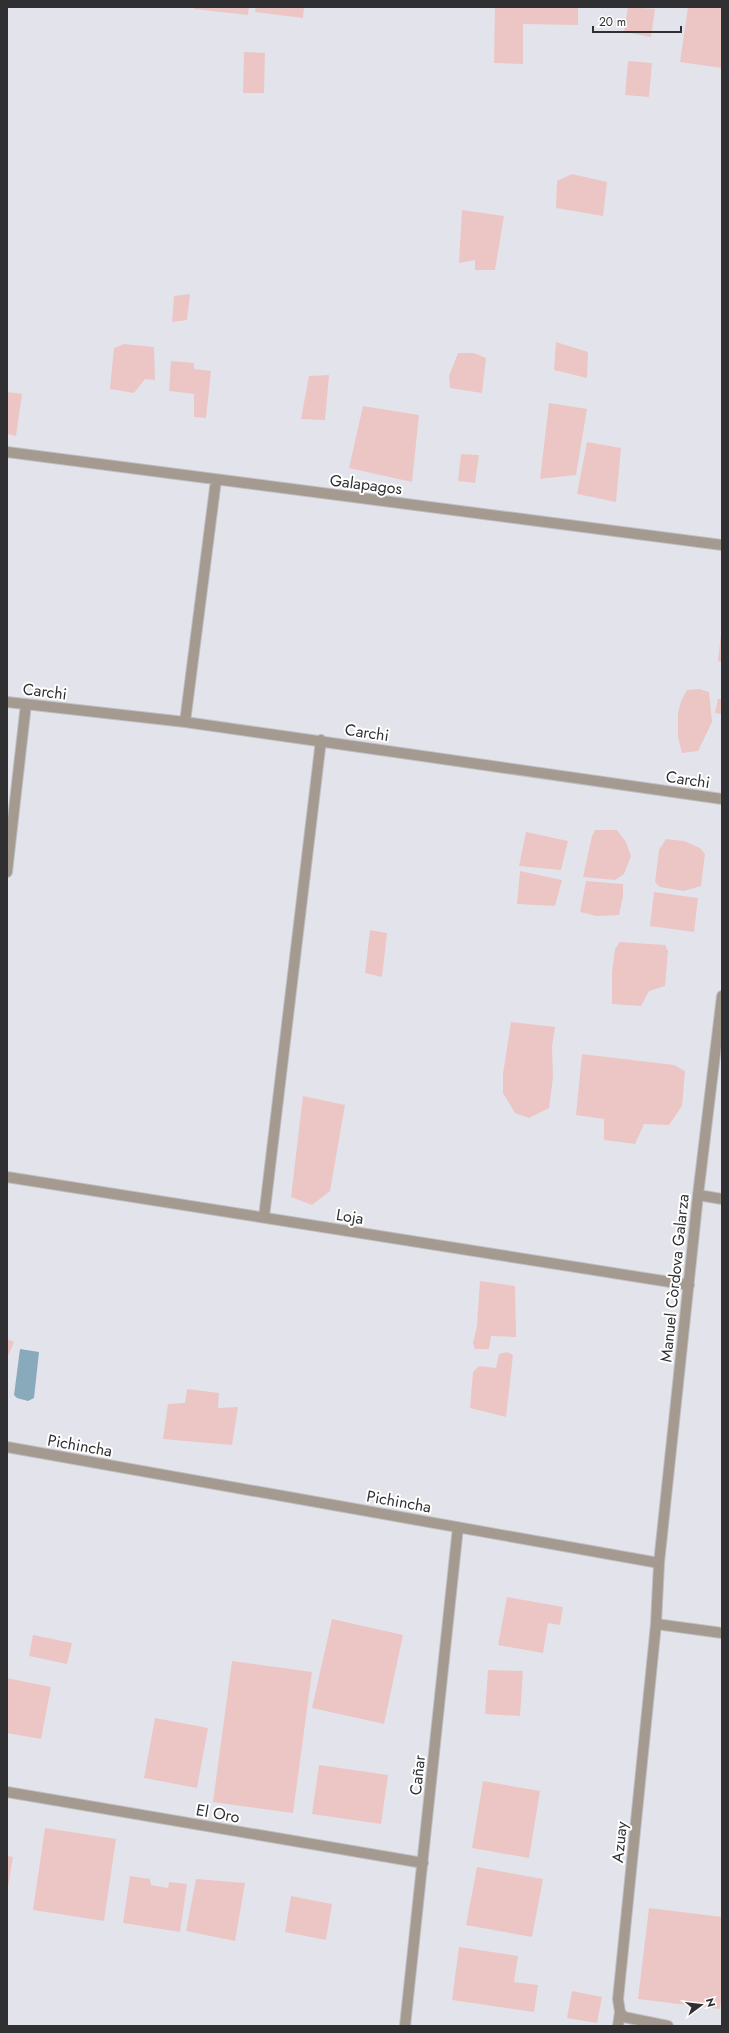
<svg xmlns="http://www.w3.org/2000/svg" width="729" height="2033" font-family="Jost,sans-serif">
<rect width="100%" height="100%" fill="#e3e4eb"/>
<path fill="#89aaba" d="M20,1349l19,3 -5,46 -6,3 -11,-3 -3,-3z"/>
<path fill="#ecc6c4" d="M194,7h55l-1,8 -54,-6z
M256,7h48l-1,11 -48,-6z
M495,7h83v18l-55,-1v40l-29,-1z
M628,7l27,2 -4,28 -27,-5z
M688,7h34v61l-42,-6z
M244,52l21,1 -1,40h-21z
M628,61l24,2 -3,34 -24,-2z
M572,174l35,8 -4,34 -47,-8 1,-27z
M462,210l42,6 -9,54h-20v-10l-16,3z
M190,294l-3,26 -15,2 2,-26z
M556,342l32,10 -1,26 -33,-8z
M124,344l30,3 1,33 -10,-1 -11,14 -24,-4 4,-41z
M458,353h16l12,5 -4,35 -32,-5 -1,-12z
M171,361l23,2v6l17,2 -5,47 -12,-1v-23l-25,-3z
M329,375l-4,45 -24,-1 8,-43z
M7,392l15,2 -6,42 -9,-2z
M549,403l38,6 -11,66 -36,4z
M363,406l56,9 -7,67 -63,-14z
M587,442l34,6 -5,54 -39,-8z
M461,454l18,1 -4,28 -17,-2z
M721,634h1v28l-4,-1z
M699,689l10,3 3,30 -14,29 -16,2 -4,-16v-24l3,-12 6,-11z
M718,699h4v15l-7,-1z
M595,830h22l9,12 5,14 -7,18 -9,6 -32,-3 9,-41z
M526,832l42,9 -7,29 -42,-4z
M666,839l18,2 16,7 5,6 -4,32 -17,5 -24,-4 -5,-5 4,-32z
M520,871l42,9 -7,26 -38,-2z
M586,881l37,3v12l-4,19 -22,1 -17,-4z
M654,892l44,6 -4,34 -44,-6z
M370,930l17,3 -5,44 -17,-4z
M620,942l45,3 3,6 -3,35 -16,5 -8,15 -29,-2v-32l3,-23z
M511,1022l44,5 -3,20 1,30 -4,31 -20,10 -14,-5 -12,-20v-19z
M582,1054l92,11 11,6 -3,35 -13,19 -25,-1 -9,20 -31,-4v-21l-28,-4z
M303,1096l42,9 -15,86 -18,14 -21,-8z
M480,1281l35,5 1,51 -25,-1 -2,13h-14l-2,-6 4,-17z
M7,1339l7,3 -7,16z
M507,1352l6,3 -7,62 -36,-9 3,-36 6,-6 17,2 3,-14z
M187,1389l32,4 -1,15 20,-1 -6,38 -69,-6 5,-35 17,-1z
M507,1597l56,10 -3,18 -12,-2 -5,30 -45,-8z
M332,1619l71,16 -19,89 -72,-16z
M33,1635l39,8 -5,21 -38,-8z
M232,1661l80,11 -19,141 -80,-11z
M488,1670l35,1 -3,45 -35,-2z
M7,1678l44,9 -10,52 -34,-6z
M155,1718l53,10 -11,60 -53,-10z
M319,1765l69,10 -7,49 -69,-10z
M483,1781l57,10 -11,67 -57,-10z
M45,1828l71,11 -12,82 -71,-11z
M7,1856l6,1 -5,30h-1z
M477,1867l66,12 -11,58 -66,-12z
M130,1876l20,3 1,6 17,3 1,-6 18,2 -7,48 -57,-9z
M196,1879l49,4 -10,58 -49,-10z
M291,1896l41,8 -6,36 -41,-8z
M649,1908l73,9v73l-2,19 -82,-10z
M459,1947l59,9 -4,26 24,3 -4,27 -82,-12z
M572,1991l30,6 -5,26 -30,-5z"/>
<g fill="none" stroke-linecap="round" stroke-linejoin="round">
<defs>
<path id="street" d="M7,452l715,93
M7,702l178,20 537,77
M185,722l31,-242
M7,872l19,-168
M7,1177l682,108
M698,1195l24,4
M264,1217l57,-477
M7,1447l652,116 -3,61 66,9
M659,1563l39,-368 24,-199
M656,1624l-38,375 2,13 4,5 44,9
M7,1792l416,71
M405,2026l53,-499
M618,2026l2,-14"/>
</defs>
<use href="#street" stroke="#bfc0c6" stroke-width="12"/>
<use href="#street" stroke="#a49a8f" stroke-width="10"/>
</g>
<g text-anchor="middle" stroke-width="4" stroke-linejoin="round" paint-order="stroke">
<g font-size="16" fill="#303033" stroke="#fff">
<text transform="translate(366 484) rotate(7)" y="6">Galapagos</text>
<text transform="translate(45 691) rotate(7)" y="6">Carchi</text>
<text transform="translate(367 732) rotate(8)" y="6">Carchi</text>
<text transform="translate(688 779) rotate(8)" y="6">Carchi</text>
<text transform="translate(350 1216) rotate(9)" y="6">Loja</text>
<text transform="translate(674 1278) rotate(-84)" y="6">Manuel Còrdova Galarza</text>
<text transform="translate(80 1445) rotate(10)" y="6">Pichincha</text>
<text transform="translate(399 1501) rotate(10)" y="6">Pichincha</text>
<text transform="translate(417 1775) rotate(-84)" y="6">Cañar</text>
<text transform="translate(218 1813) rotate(10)" y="6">El Oro</text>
<text transform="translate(619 1842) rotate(-84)" y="6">Azuay</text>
</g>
</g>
<rect width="729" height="2033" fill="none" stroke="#303033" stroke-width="16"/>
<g transform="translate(701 2005) rotate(75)" stroke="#ffffff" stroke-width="3" paint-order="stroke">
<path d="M0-3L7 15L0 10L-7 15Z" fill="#303033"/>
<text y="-6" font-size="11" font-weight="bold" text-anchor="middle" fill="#303033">N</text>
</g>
<path d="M593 26v6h88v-6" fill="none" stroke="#303033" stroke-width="2"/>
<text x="599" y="26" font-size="12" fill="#303033" stroke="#ffffff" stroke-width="3" paint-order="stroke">20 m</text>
</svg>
